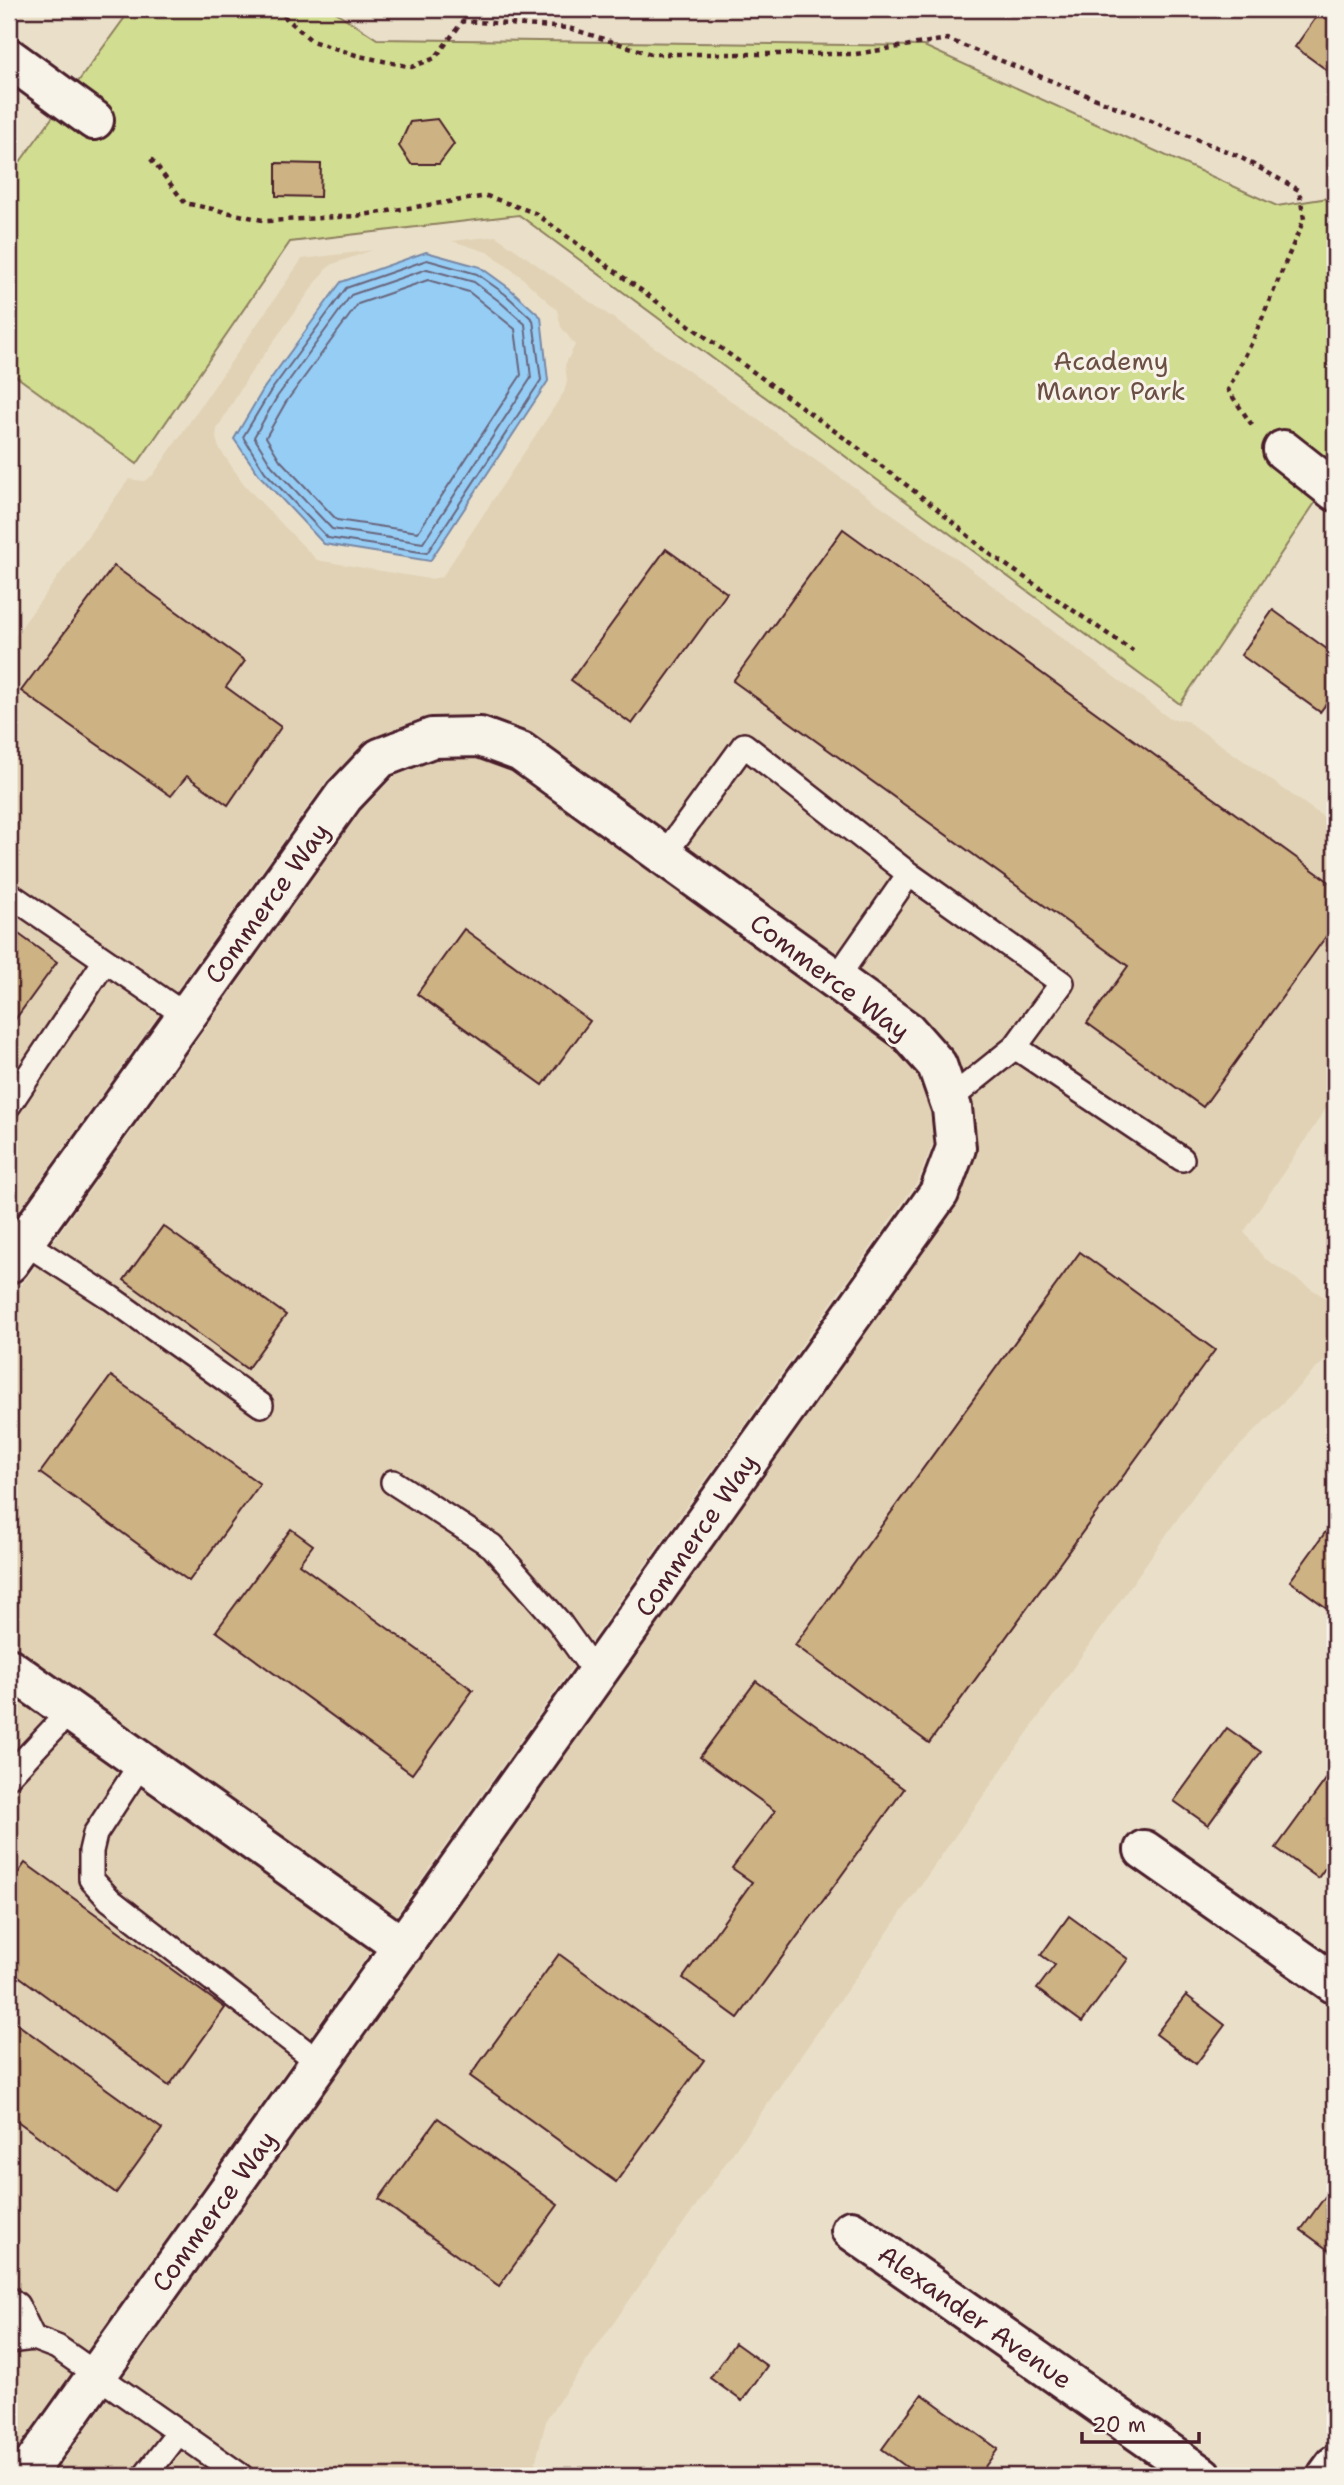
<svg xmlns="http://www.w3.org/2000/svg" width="1344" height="2485" font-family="'Shantell Sans',sans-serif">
<rect width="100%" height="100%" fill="#eae0ca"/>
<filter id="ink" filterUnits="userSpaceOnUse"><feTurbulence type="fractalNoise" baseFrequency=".0143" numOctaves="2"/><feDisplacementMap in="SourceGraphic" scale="14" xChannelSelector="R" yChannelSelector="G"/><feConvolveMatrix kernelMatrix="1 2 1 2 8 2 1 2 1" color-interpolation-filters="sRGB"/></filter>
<g filter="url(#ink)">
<path fill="#e1d2b5" d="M496,236l465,326 208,156 18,3 148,104v270l-91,137 20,26 71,46v46l-133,134 -655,934 -15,58h-479l904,-1270 19,-49 -3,-54 -15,-43 -34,-42 -392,-283 -55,-20 -56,3 -51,21 -43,41 -318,444v-580l120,-165 15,2 9,-6 149,-216 71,-9 -40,14 -8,6 -77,107 -31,52 -1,9 3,10 27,39 71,73 112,19 13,-2 122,-185 3,-11 -2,-16 10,-20 -14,-18 -4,-17 -37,-34 -30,-23 -38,-12z
M479,758l32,12 382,275 25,29 13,36 2,33 -15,38 -523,735 -386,-273v-340l352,-492 33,-34 44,-18z
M9,1692l363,257 -363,511z"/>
<path fill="#d1de91" stroke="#8e7e5e" stroke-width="2" d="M131,9h200l46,30 547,7 353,160 58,-9v276l-155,231 -661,-489 -229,27 -153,222 -128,-93v-194z"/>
<path fill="#96cdf5" stroke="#7887a4" stroke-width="2" d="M426,252l54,15 29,21 32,29 7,64 -118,180 -106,-17 -64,-68 -26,-37 30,-51 77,-106z"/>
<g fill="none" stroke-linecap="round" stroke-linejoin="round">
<path stroke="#68657c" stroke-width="2" d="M427,260l50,14 28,20 28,26 8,60 -114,173 -99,-15 -63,-66 -22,-35 27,-45 76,-104z
M427,269l47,13 25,19 26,23 6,54 -108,165 -91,-14 -60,-63 -18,-29 23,-40 74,-102z
M428,280l41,12 46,37 6,46 -103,157 -81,-12 -57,-60 -14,-23 20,-35 72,-98z"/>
</g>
<path fill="#cdb283" stroke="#4a1f2b" stroke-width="2" d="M1322,9h13v67l-40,-29z
M437,119l17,25 -15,20h-28l-12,-18 11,-24z
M276,163l45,1 -1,33 -44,-1z
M843,529l492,357v38l-132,183 -116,-84 41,-57 -395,-285z
M666,549l61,44 -95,131 -61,-44z
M114,566l131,95 -19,26 55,40 -53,78 -41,-29 -16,20 -150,-105z
M1273,610l62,45v37l-15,20 -79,-57z
M9,927l48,35 -48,66z
M464,929l126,92 -47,64 -126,-91z
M163,1226l123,89 -39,54 -123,-89z
M1080,1252l135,98 -286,393 -134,-98z
M111,1376l149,108 -71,97 -149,-108z
M1335,1519v95l-45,-33z
M291,1529l22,16 -14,19 174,126 -61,84 -196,-143z
M756,1681l148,108 -166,229 -55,-40 69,-96 -20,-14 43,-57 -75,-54z
M1227,1728l34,24 -53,73 -34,-24z
M1327,1778l8,6v70l-17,24 -42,-30z
M25,1863l200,145 -56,78 -160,-117v-83z
M1069,1916l59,43 -46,63 -45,-33 18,-24 -14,-10z
M559,1954l145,106 -88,122 -146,-106z
M1186,1995l39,30 -29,39 -40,-30z
M9,2018l153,111 -46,64 -107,-78z
M438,2118l120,87 -59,81 -120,-87z
M1335,2183v72l-34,-25z
M735,2343l32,23 -25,35 -32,-23z
M922,2394l76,55 -20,27h-59l-37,-27z"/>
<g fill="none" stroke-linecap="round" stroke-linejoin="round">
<defs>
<path id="service" d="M664,855l80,-110 165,129 153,109 -47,64 -66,53
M9,894l177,122
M836,979l73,-105
M1015,1047l167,112
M9,1105l96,-144
M24,1242l87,56 150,107
M393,1482l99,64 67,76 37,52
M142,1762l-47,72 -4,17v28l19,21 210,163
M9,1776l61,-65
M9,2299l8,6 16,33
M9,2341l24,-3 24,9 184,129
M145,2476l34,-44"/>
<path id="minor" d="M9,58l85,62
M1283,450l52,41
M9,1263l335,-467 36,-38 52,-20 48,-1 41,15 386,279 30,34 15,43 4,40 -17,45 -914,1283
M9,1668l394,279
M1144,1850l191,134
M851,2230l351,246
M1327,2476l8,-11"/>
</defs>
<use href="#service" stroke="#4a1f2b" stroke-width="28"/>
<use href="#minor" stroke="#4a1f2b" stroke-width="44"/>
<path stroke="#4a1f2b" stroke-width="4.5" stroke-dasharray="5 5" stroke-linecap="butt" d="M276,9l36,32 47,15 53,11 23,-9 28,-37 106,7 82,26h205l91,-15 289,116 63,35 5,29 -52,123 -24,48 26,38
M151,159l34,44 82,18 88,-5 132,-20 48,17 323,235 77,59 52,45 146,99"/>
<use href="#service" stroke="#f7f3e8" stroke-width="23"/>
<use href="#minor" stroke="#f7f3e8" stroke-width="38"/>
</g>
</g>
<g text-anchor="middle" stroke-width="6" stroke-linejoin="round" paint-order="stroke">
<g font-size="26" fill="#6c4f44" stroke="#f7f3e8">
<text x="1111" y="370">Academy<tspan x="1111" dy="30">Manor Park</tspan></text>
</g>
<g font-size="26" fill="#4a1f2b" stroke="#f7f3e8">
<text transform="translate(267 903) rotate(-54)" y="9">Commerce Way</text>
<text transform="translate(830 977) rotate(37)" y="9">Commerce Way</text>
<text transform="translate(696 1535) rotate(-55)" y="9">Commerce Way</text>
<text transform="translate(214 2211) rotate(-54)" y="9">Commerce Way</text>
<text transform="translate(975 2317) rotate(35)" y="9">Alexander Avenue</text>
</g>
</g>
<rect width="1344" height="2485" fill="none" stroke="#f7f3e8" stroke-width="35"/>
<rect x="18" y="18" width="1309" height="2450" fill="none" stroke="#4a1f2b" stroke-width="2.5" filter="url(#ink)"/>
<path d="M1082 2432v10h117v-10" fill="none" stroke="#4a1f2b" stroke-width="3.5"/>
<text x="1092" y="2432" font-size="21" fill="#4a1f2b" stroke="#f7f3e8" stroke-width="5" paint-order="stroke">20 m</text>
</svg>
